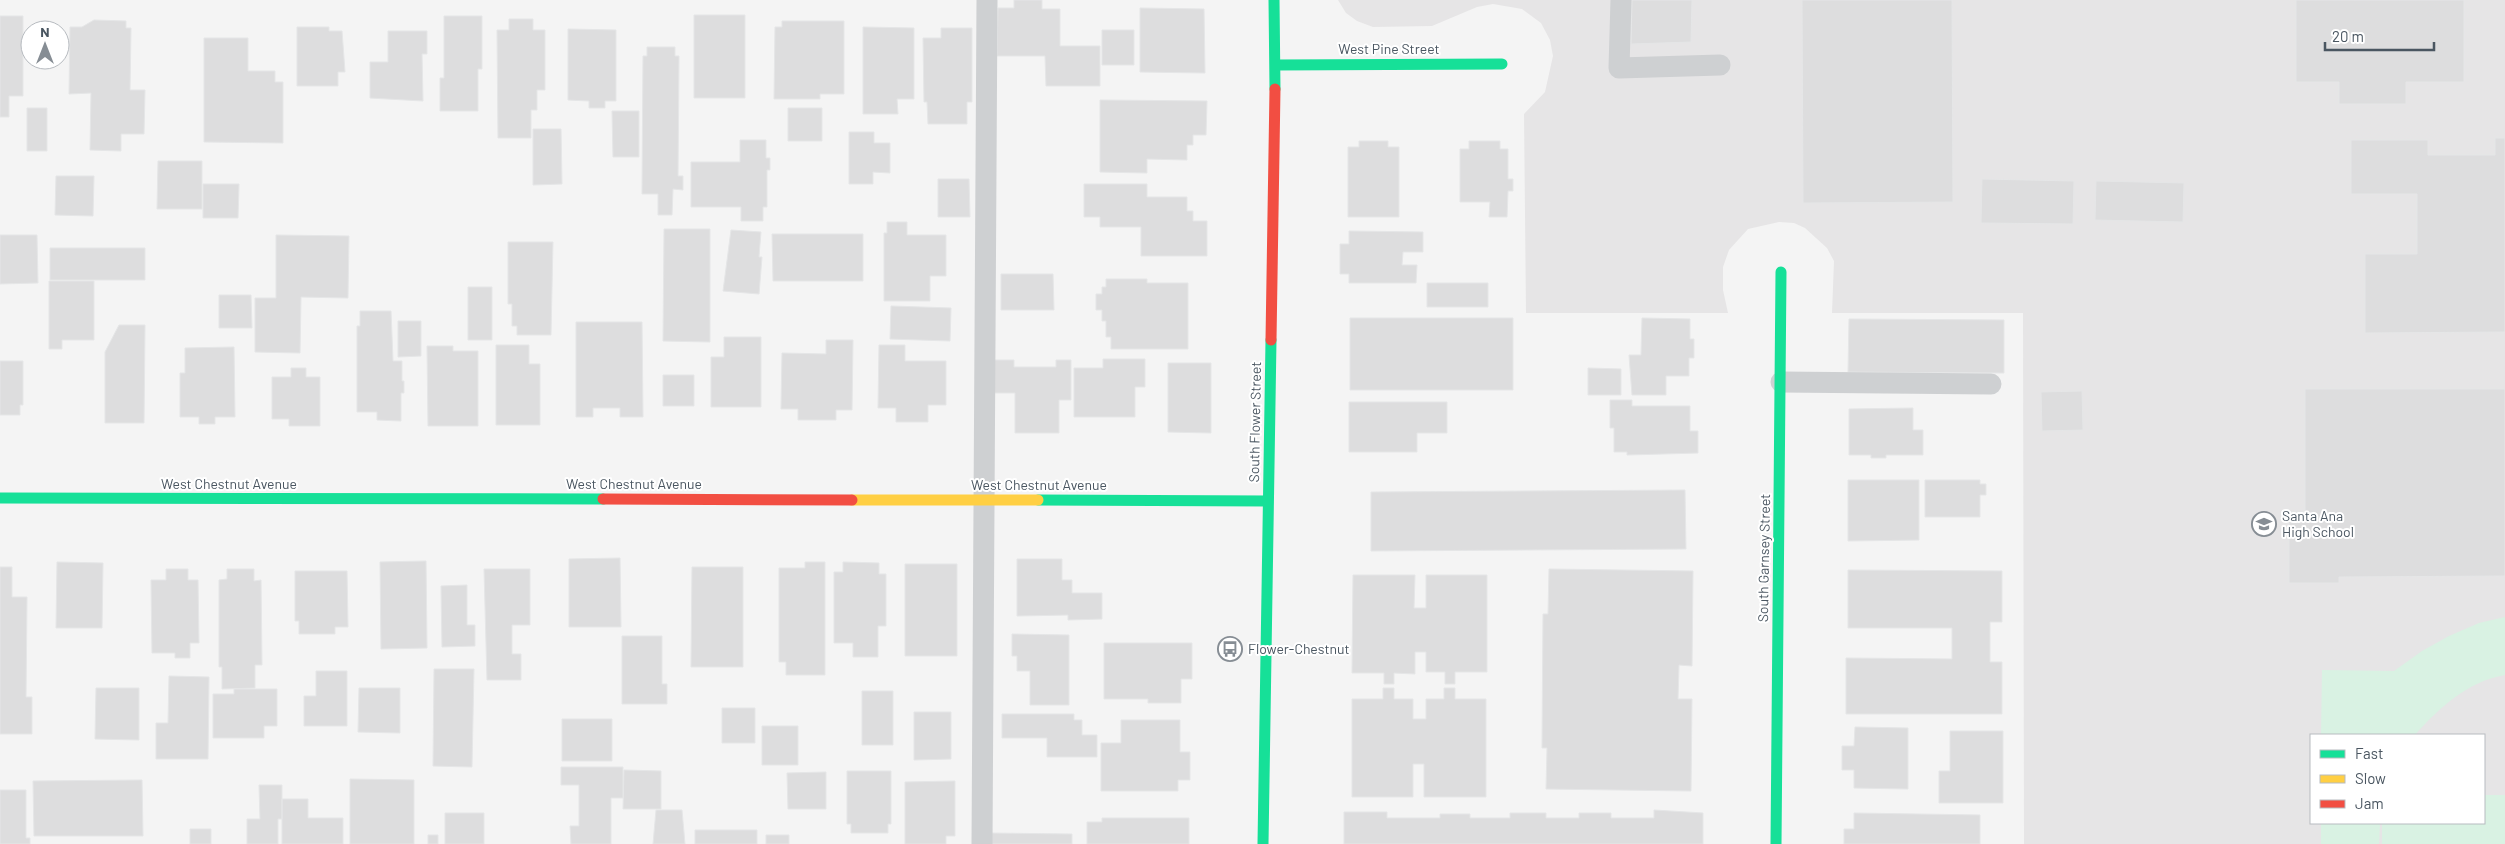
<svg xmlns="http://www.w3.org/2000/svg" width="2505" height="844" font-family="Barlow,sans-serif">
<rect width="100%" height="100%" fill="#f4f4f4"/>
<path fill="#e6e5e6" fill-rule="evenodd" d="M1338,0h1167v844h-481l-1,-531h-191l2,-52 -7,-13 -22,-20 -11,-5 -15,-1 -31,7 -19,21 -6,17v23l5,23h-202l-2,-199 21,-22 8,-36 -3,-16 -9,-17 -19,-14 -29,-5 -16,3 -45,19 -59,1 -16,-6 -11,-8zM2311,735h173v88h-173z"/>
<path fill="#d9f2e3" d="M2505,617v58c-37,6 -67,34 -90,60h-94l1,-65 72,1 28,-20 27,-15 30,-13z
M2484,795h21v49h-123v-21h102z
M2321,823h59l-1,21h-58z"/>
<path fill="#ddddde" stroke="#e5e6e7" d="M1014,0h28v9h18v37h40v40h-54l-1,-30h-48l1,-48h16z
M1632,0h60l-1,42 -60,2z
M1802,0h150l1,202 -150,1z
M2296,0h168v82h-58v22h-67v-22h-43z
M1140,8l64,1 1,64 -65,-1z
M694,15h51v83h-51z
M0,16h23v80h-14v21h-9z
M444,16h38v53h-4v42h-38v-33h4z
M509,19h24v11h12v60h-8v20h-6v28h-33l-1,-108h12z
M94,20l32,1v7h5l-1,62h15l-1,44h-23v17l-31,-1 1,-57 -22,1 1,-67h12z
M782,21h62v73h-24v5h-46l1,-72h7z
M297,27h32v4h13l3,41h-7v14h-41z
M863,27l51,1v71h-17l1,15h-35z
M941,28h31v74h-5v22h-39l-1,-22h-3l-1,-64h18z
M568,29l48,1v71h-11v7h-16v-7l-21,-1z
M1102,30h32v35h-32z
M388,31h39v23h-5l1,47 -53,-3v-36h18z
M204,38h44v33h27v11h8v61l-79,-1z
M647,47h28v9h4l-1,120h5v14l-10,-1 -1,26h-14v-21h-16l1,-138h4z
M1100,100l107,1 -1,34h-13v10h-6v15l-40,-1v14l-47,-1z
M27,108h20v43h-20z
M788,108h34v33h-34z
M612,111h27v46h-26z
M533,129h28l1,55 -29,1z
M849,132h25v11h16v30l-17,-1v12h-24z
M2495,138h10v194l-140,1v-79h52v-60h-66v-54h77v15h67z
M740,140h26v18h4v12h-3v37h-4v14h-22v-14h-50v-45h49z
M1359,141h29v6h11v70h-51v-70h11z
M1469,141h31v8h8v30h5v12h-5l-1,26h-18l1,-15h-30v-53h9z
M158,161h44v48h-45z
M56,176h38l-1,40 -38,-1z
M938,179h31l1,38h-32z
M1982,179l92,2 -1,43 -92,-1z
M2096,181l88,2 -1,39 -88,-2z
M203,184h36l-1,34h-35z
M1084,184h63v13h40v14h6v10h14v35h-66v-29h-41v-10h-16z
M887,222h20v13h39v41h-16v25h-46v-68h3z
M664,229h46v113l-47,-1z
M731,230l30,2 -2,25h3l-3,37 -36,-3z
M1349,231l74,1v20h-20l-1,13h15l-1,18h-67v-9h-9v-30h9z
M772,234h91v47h-90z
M0,235h37l1,48 -38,1z
M276,235l73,1 -1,62 -47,-1 -1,56 -45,-1v-54h21z
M508,242h45l-2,93h-34v-9h-5v-22h-4z
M50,248h95v32h-95z
M1001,274h52l1,36h-53z
M1106,279h41v4h41v66h-77v-12h-5v-16h-4v-11h-6v-16h6v-7h4z
M49,281h45v59h-32v9h-13z
M1427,283h61v24h-61z
M468,287h24v53h-24z
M219,295h32l1,33h-33z
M891,306l60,2 -1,33 -60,-2z
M360,311h31l2,50h9v20h2v12h-3v28l-24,-1v-8h-20v-86h3z
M1350,318h163v72h-163z
M1642,318l48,1v20h4v19h-5v18h-23v19h-34l-3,-40h12z
M1849,319l155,1v53l-156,-1z
M398,321h23v35l-23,1z
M576,322h66l1,95h-23v-9h-27v9h-17z
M119,325h26l-1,98h-39v-71z
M724,337h37v70h-50v-50h13z
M826,340h27l-1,70h-16v10h-38v-11h-17l1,-56 44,1z
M496,345h33v19h11v61h-44z
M879,345h26v16h41v44h-18v17h-32v-14h-18z
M427,346h26v5h25v75h-50z
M234,347l1,70h-20v7h-16v-7h-19v-44h5v-25z
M1103,359h42v28h-10v30h-61v-49h29z
M994,360h20v7h42v-7h15v40h-12v33h-44v-40h-21z
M0,361h23v44h-3v10h-20z
M1168,363h43v70l-43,-1z
M291,368h15v9h14v49h-31v-7h-17v-42h19z
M1588,368l33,1v26h-33z
M663,375h31v31h-31z
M2305,389h200v187l-166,1v6h-50v-71h16z
M2082,391l1,39 -41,1 -1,-39z
M1610,400h22v6h58v25h8v22l-71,2v-3h-13v-24h-4z
M1349,402h98v31h-30v19h-68z
M1913,408v22h10v25h-37v3h-15v-3h-22v-46z
M1848,480h71v60l-71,1z
M1925,480h55v4h6v11h-6v22h-55z
M1685,490l1,59 -315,2v-59z
M620,558l1,69h-52v-68z
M1017,559h45v21h10v13h30v26l-34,1v-5l-51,1z
M426,561l1,87 -46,1 -1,-87z
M57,562l46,1 -1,65h-46z
M805,562h20v113h-39v-13h-7v-94h26z
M843,562l36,1v11h7v52h-8v31h-25v-14h-19v-71h9z
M905,564h52v92h-52z
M0,567h12v30h15l-1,100h6v37h-32z
M692,567h51v100h-52z
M166,569h22v11h10l1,63h-9v15h-15v-5h-23l-1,-73h15z
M227,569h27v12l7,-1 1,85h-7v23l-33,1v-22h-3v-87l8,-1z
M484,569h46v56h-18v29h9v26h-34z
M1549,569l144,2 -1,95 -13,-1 -1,34h14l-1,92 -145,-2 1,-41h-5l1,-134h5z
M1848,570l154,1v51h-12v40h12v52h-156v-56l106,1v-31h-104z
M295,571h52l1,56h-13v7h-36v-13h-4z
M1353,575h62l-1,33h12v-33h61v97h-32v12h-10v-12h-19v-20h-11v22l-21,-1v11h-10v-11h-32z
M467,585v40h8v21l-33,1 -1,-61z
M1012,634l57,1v70h-39v-34h-13v-15h-5z
M622,636h40v48h5v20h-45z
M1104,643h88v36h-11v24h-33v-4h-44z
M434,669h40l-2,98 -39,-1z
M316,671h31v55h-43v-30h12z
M169,676l40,1 -1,82h-52v-36h12z
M96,688h43v52l-44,-1z
M359,688h41v45l-42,-1z
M1383,688h11v11h19v20h13v-20h18v-11h11v11h31v98h-62v-33h-11v33h-61v-98h31z
M234,689h43v37h-13v12h-51v-44h21z
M862,691h31v54h-31z
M722,708h33v35h-33z
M914,712h37v47l-37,1z
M1002,714h72v6h8v15h15v22h-50v-19h-45z
M562,719h50v42h-50z
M1121,720h59v32h10v28h-12v11h-77v-48h20z
M762,726h36v39h-36z
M1855,727l53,1v61l-54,-1v-18h-12v-24h12z
M1950,731h53v72h-64v-32h11z
M561,767h62v31h-12v46h-40l-1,-18h9v-41h-18z
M624,770l37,1v38h-38z
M847,771h44v53h-3v9h-37v-9h-4z
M826,772v37h-38l-1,-36z
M350,779l64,1v64h-64z
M142,780l1,56h-109l-1,-55z
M955,781v55h-9v8h-41v-62z
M259,785h23v34h-4v25h-31v-25h13z
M0,790h26v48h4v6h-30z
M282,799h26v19h35v26h-61z
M656,810h26l3,34h-32z
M1654,810l49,3v31h-359v-32h43v6h53v-4h30v4h40v-5h36v5h33v-5h32v5h43z
M445,813h39v31h-39z
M1854,813l126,2v29h-136v-15h10z
M1102,818h87v26h-102v-22h15z
M190,829h21v15h-21z
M695,830h62v14h-62z
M990,833l82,1v10h-82z
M428,835h10v9h-10z
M766,835h23v9h-23z"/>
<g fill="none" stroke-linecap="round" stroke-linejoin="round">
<path stroke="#ced0d2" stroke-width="21" d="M1621,0l-2,68 101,-3
M1781,382l210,2
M982,844l5,-844"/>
<path stroke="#16e098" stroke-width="11" d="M1274,0l1,89
M1275,65l227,-1
M0,498l603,1
M1038,500l230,1
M1263,844l8,-504
M1776,844l5,-572"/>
<path stroke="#ffcf43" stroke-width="11" d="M852,500h186"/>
<path stroke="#f24e42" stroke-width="11" d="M1271,340l4,-251
M603,499l249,1"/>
</g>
<defs>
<symbol id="school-ring" viewBox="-11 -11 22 22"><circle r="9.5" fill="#fff" stroke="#868d94" stroke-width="1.5"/><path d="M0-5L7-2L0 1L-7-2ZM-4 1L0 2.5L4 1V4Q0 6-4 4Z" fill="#868d94"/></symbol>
<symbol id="bus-ring" viewBox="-11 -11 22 22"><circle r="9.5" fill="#fff" stroke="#868d94" stroke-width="1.5"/><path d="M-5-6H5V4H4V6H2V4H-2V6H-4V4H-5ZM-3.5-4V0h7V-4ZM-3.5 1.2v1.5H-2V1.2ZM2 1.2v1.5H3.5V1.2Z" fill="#868d94"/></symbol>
</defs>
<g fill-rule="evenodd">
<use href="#school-ring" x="2250" y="510" width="28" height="28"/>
<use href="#bus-ring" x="1216" y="635" width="28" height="28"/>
</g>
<g text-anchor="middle" stroke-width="4" stroke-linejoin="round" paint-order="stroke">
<g font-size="14" fill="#4a5661" stroke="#fff">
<text x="1389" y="54">West Pine Street</text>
<text transform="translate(1255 422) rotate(-89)" y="5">South Flower Street</text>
<text x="229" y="489">West Chestnut Avenue</text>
<text x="634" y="489">West Chestnut Avenue</text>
<text x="1039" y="490">West Chestnut Avenue</text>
<text transform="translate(1764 558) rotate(-89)" y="5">South Garnsey Street</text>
</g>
<g font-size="14" fill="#4a5661" stroke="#fff" text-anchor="start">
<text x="2282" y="521">Santa Ana<tspan x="2282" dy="16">High School</tspan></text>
<text x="1248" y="654">Flower-Chestnut</text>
</g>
</g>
<rect x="2310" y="734" width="175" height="90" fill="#ffffff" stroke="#b7bbc0"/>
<rect x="2320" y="750" width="25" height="8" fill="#16e098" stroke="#b7bbc0"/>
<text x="2355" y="759" font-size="15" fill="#4a5661">Fast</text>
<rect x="2320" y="775" width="25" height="8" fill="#ffcf43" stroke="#b7bbc0"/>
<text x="2355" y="784" font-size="15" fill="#4a5661">Slow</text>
<rect x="2320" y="800" width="25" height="8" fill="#f24e42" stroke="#b7bbc0"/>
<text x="2355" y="809" font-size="15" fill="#4a5661">Jam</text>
<g transform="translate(45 45)"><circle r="24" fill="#ffffff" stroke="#b7bbc0"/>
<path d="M0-4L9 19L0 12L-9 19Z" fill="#868d94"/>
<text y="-8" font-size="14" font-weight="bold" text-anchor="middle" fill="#4a5661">N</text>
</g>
<path d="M2325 42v8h109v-8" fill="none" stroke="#4a5661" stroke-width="2.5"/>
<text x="2332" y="42" font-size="15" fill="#4a5661" stroke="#ffffff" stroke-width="4" paint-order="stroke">20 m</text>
</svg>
